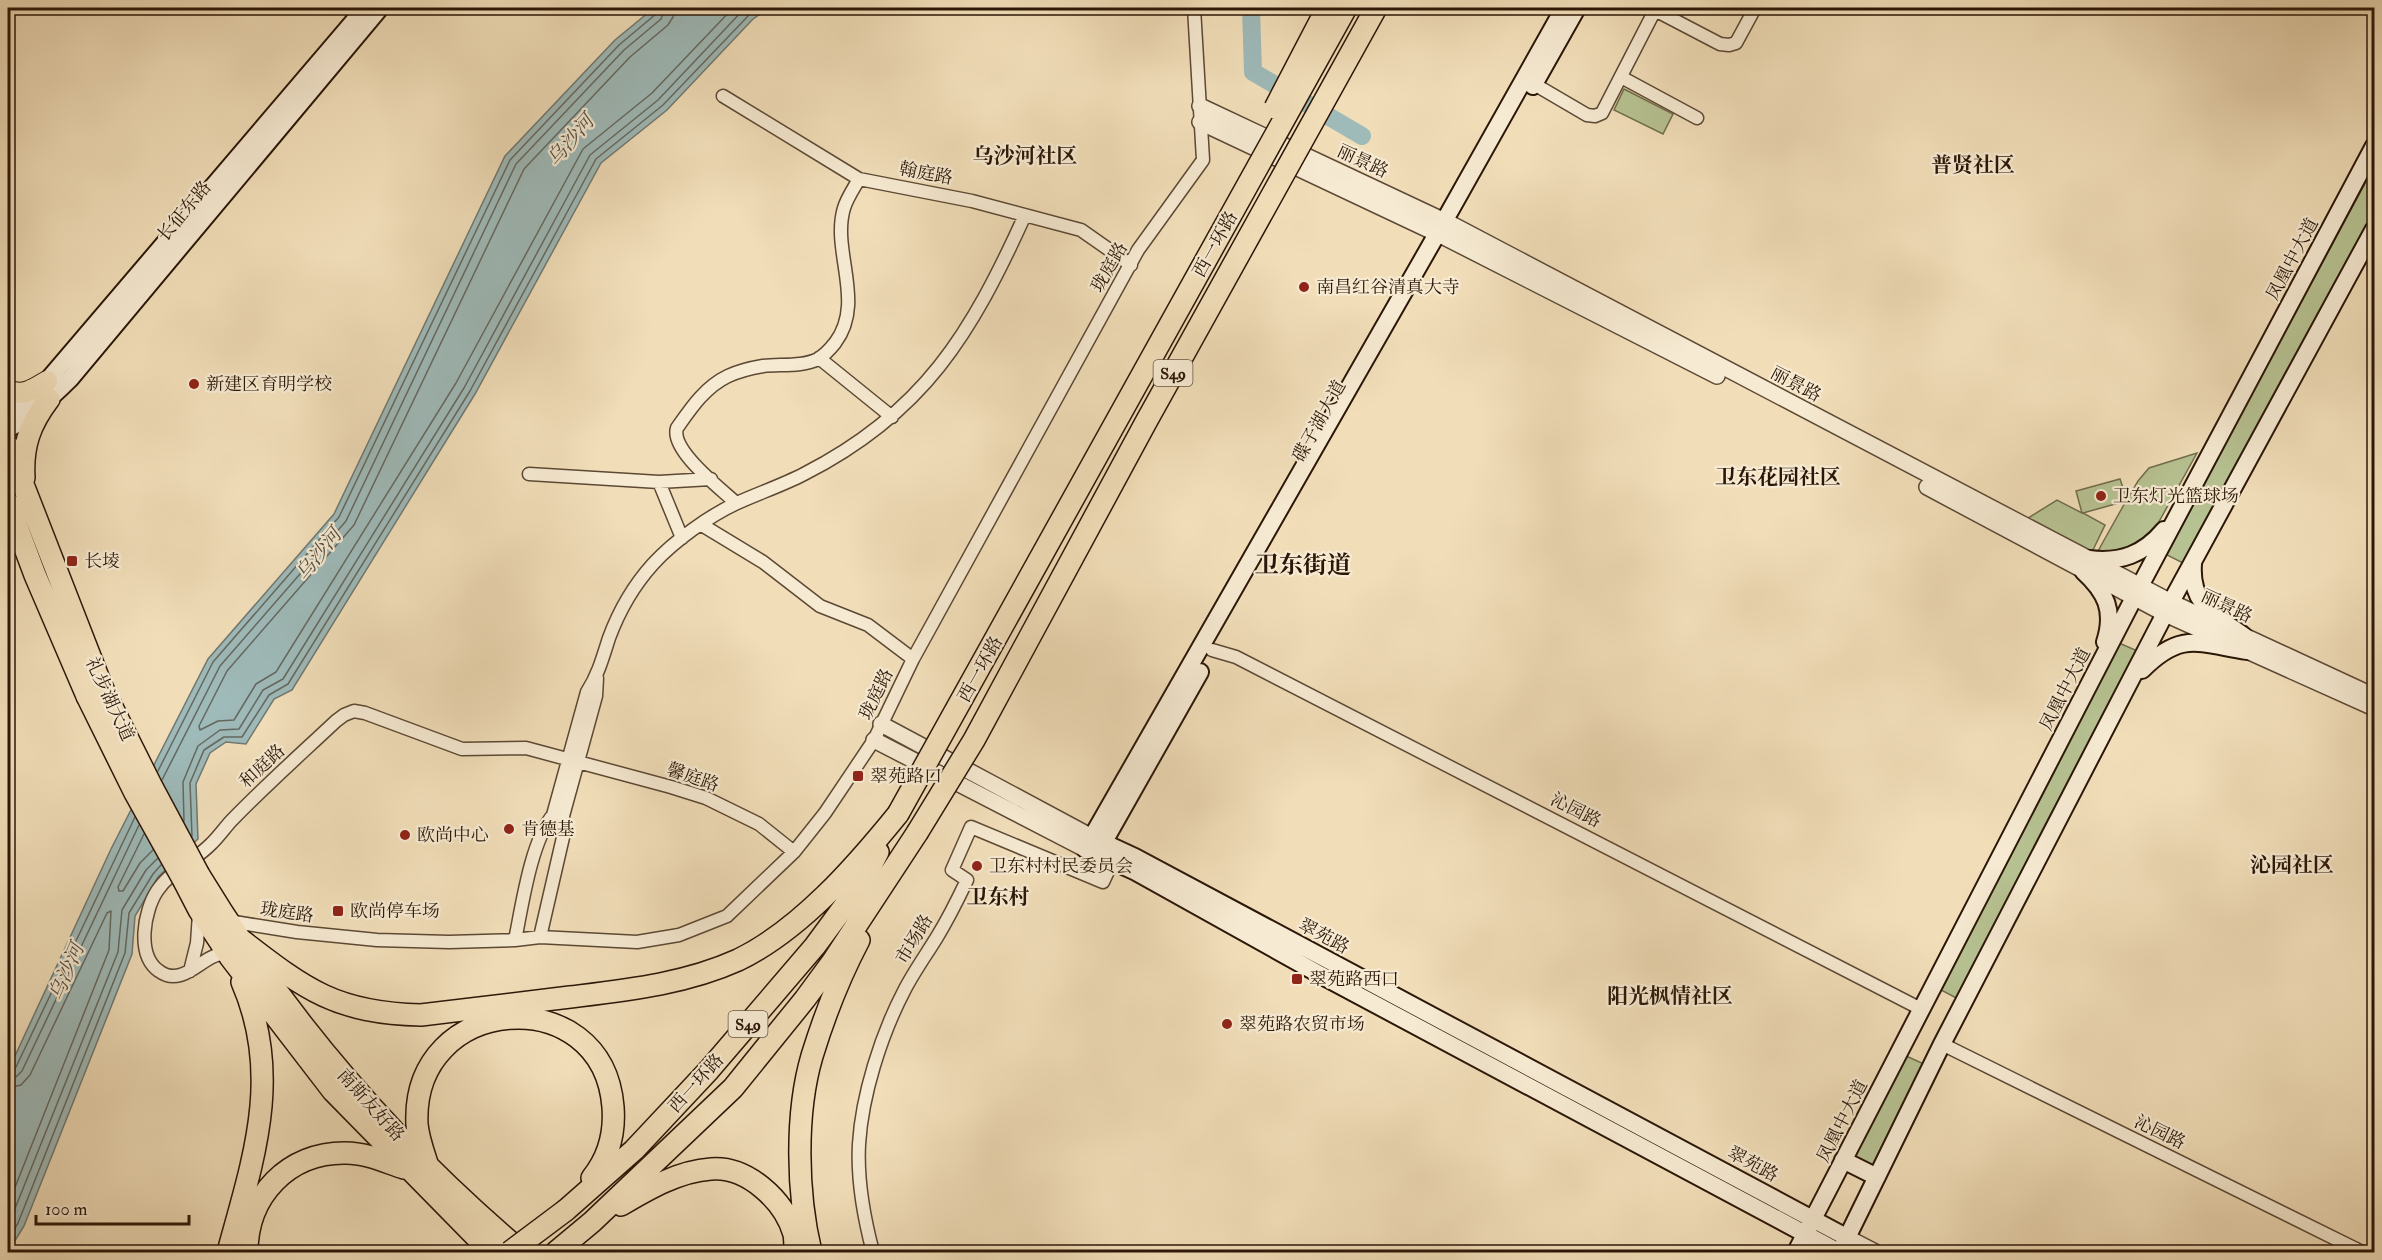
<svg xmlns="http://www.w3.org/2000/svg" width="2382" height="1260" font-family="'IM FELL Double Pica','Noto Serif SC',serif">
<rect width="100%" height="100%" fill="#f1deb9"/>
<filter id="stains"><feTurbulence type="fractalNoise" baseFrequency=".00333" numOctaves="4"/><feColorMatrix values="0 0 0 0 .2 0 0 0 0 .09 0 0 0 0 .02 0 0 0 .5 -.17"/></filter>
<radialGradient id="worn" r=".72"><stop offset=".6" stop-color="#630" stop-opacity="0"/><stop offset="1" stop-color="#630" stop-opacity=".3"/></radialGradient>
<path fill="#b7c292" stroke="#716c4c" stroke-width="1.5" d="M1624,89l49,25 -10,20 -49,-24z
M2374,167v50l-189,347 -20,-10z
M2197,453l-41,74 -7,8 -27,18 -24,-2 28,-50 -43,12 22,12 -14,29 -66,-34 32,-20 25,13 -6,-22 44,-12 7,21 11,-19 11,-13z
M2119,643l21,9 -178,349 -21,-11z
M1904,1055l20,9 -50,104 -20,-10z"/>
<path fill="#9ebab9" stroke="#707872" stroke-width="1.5" d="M654,8h115l-16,11 -86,91 -66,53 -126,231 -183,296 -18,9 -28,45 -20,-2 -16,11 -14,31 2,55 -40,38 -23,39 -3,38 -108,272 -16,26v-181l103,-222 97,-190 126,-145 171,-358 110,-116z"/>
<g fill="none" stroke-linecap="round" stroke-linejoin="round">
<path stroke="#646860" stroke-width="1.5" d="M674,8l-1,9 -5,8 -38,32 -106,112 -170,356 -127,146 -28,55 1,4 18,-9 16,-1 22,-36 20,-12 180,-289 127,-234 69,-56 81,-85
M158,771l55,-109 126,-145 171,-357 109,-115 37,-31 1,-6
M162,780l58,-114 126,-145 170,-357 108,-114 37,-31 4,-11
M184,821l-1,-39 15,-36 22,-16 19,-1 24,-39 20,-11 181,-291 126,-233 68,-55 87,-92
M144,834l-26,53 1,4h4l17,-28 13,-13
M192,836l-2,-53 14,-33 20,-13h18l27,-42 19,-11 182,-293 126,-232 67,-54 86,-90 10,-7
M8,1071l8,-4 119,-250
M8,1079l8,-2 6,-6 117,-246
M8,1088l13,-3 9,-10 77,-162 4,-2 -2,39 -101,255
M8,1226l110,-274 4,-42 24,-40 12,-12
M8,1240l10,-17 107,-270 4,-40 24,-39 8,-9"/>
<path stroke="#9ebab9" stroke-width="18" d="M1251,8l2,64 109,64"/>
<defs>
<path id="minor" d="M1651,8l69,36 9,1 7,-2 19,-35
M1621,77l76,41
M1534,84l53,31 8,1 7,-3 53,-103
M723,96l136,83 113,22 109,29 50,35
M819,358l73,59
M529,474l130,8 52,-3
M659,482l23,56
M736,503c-16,-15 -66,-53 -59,-75 14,-20 28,-41 51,-52 11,-5 23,-8 35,-10 18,-2 39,1 55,-7 5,-3 13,-11 17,-16 31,-41 -4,-92 9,-135 3,-10 10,-20 15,-29
M702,525l61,37 57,44 48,19 45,34
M1212,650l24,7 685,352
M228,921l69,11 80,8 72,2 66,-2 25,-3 97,5 42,-7 48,-19 67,-64 31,-39 49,-73 39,-81 225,-409 65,-90 -9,-152
M540,937l24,-104 -1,-17 33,-120 1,-18
M515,940c7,-34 16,-99 38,-125l34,-123c11,-17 16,-35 22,-54 10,-27 25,-53 44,-74 21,-23 56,-48 84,-61 22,-10 46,-18 67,-29 120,-61 167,-140 221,-259
M229,956c-21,-11 -43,35 -70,15 -23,-16 -15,-60 -2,-80 14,-21 38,-30 55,-48 8,-8 14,-17 21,-24 33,-34 69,-66 103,-98l8,-6 10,-4 11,2 97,36 64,-1 145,39 35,11 53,26 35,28
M190,971l7,-28 2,-29
M1942,1044l420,208
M873,1252c-9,-34 -16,-72 -14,-108 3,-49 22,-109 45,-153 9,-18 22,-36 33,-54 11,-18 21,-38 30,-57l-15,-10 19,-43 132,55 6,-13 -10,-12"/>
<path id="tertiary" d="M1200,106l253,119 718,377 203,94
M1200,122l246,116 271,138
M1927,487l238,127 209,94
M881,724l211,113
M874,740l211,109
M1848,1238l27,14"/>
<path id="secondary" d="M1564,8l-127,226 -352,615 51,23 190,106 513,274
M1533,86l44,-78
M8,414l39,-33 318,-373
M8,429c23,-13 43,-31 62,-50l310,-371
M2089,559c32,4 55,-5 75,-29
M2193,564c-3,41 22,51 51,72
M2083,571c23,21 32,40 22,71
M2142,670c39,-39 55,-27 105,-19
M1094,838l41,19 713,381
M1097,854l103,-182
M1843,1160l34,17
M1796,1252l344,-666 234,-440
M1840,1252l102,-208 229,-442 203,-373"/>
<path id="primary" d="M8,390c15,7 26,-1 39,-9"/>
<path id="trunk" d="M8,446l94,241
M24,478c-2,-32 6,-54 25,-79
M8,503l27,72 52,121
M199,875c86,142 196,270 323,377
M184,881l15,29 31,47 103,134 158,161
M240,939c65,50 95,74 181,76 49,-6 99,-12 149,-18 57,-7 115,-13 168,-37 62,-30 117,-93 160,-146
M427,1163c-4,-12 -9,-26 -10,-39 -6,-131 186,-145 196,-17 2,26 -4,50 -21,71
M621,1205c27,-16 58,-34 90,-36 36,-3 73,31 83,65 1,6 1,13 1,18
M566,1210l68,-60 75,-80 106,-124 48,-65 15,-29
M228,1252c25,-92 55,-176 14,-270
M247,1252c0,-56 41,-100 99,-99 20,0 39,9 58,15
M556,1252l36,-30 141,-134 72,-89 28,-38 84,-128
M811,1252c-14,-58 -16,-138 1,-196 12,-39 28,-80 47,-116"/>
</defs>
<use href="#minor" stroke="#5c4834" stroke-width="15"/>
<use href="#tertiary" stroke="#5c4834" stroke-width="18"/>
<use href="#secondary" stroke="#2b1607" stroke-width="20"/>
<use href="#primary" stroke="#2b1607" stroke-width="22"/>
<use href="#trunk" stroke="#2b1607" stroke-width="24"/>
<use href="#minor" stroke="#f6ead2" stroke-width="12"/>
<use href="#tertiary" stroke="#f6ead2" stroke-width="15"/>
<use href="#secondary" stroke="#f6ead2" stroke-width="16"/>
<use href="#primary" stroke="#f1deb9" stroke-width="20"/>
<use href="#trunk" stroke="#f1deb9" stroke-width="21"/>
<defs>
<path id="trunk-bridge" d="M1275,108l52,-100
M102,687l50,100 47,88
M87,696l48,97 49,88
M898,814l448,-806
M917,833l57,-93 172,-318 230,-414
M510,1252l56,-42"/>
</defs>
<use href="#trunk-bridge" stroke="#2b1607" stroke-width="24" stroke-linecap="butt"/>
<use href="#trunk-bridge" stroke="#f1deb9" stroke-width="21"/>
</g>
<g fill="#8f2418" stroke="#f6ead2" stroke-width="2">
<circle cx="1304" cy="287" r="6"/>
<circle cx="194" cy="384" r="6"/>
<circle cx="2101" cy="496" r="6"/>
<rect x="66" y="555" width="12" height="12" rx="3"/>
<rect x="852" y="770" width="12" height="12" rx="3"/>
<circle cx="509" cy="829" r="6"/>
<circle cx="405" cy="835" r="6"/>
<circle cx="977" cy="866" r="6"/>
<rect x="332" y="905" width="12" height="12" rx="3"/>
<rect x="1291" y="973" width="12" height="12" rx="3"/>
<circle cx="1227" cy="1024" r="6"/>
</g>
<g text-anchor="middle" stroke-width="4.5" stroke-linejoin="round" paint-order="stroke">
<g fill="#f6ead2" stroke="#685644" stroke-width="1.5">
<rect x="1153.5" y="360" width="39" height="26" rx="4.5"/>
<rect x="728.5" y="1011" width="39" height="26" rx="4.5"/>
</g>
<g font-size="16" font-weight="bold" fill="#2b1607">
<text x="1173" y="379">S49</text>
<text x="748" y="1030">S49</text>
</g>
<g font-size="18" fill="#2b1607" stroke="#f6ead2">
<text transform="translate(1363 161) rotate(25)" y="6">丽景路</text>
<text transform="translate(926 173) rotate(11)" y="6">翰庭路</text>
<text transform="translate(184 211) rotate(-50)" y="6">长征东路</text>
<text transform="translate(1215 244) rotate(-61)" y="6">西一环路</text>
<text transform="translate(2292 259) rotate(-62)" y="6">凤凰中大道</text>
<text transform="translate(1109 267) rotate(-60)" y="6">珑庭路</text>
<text transform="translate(1796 384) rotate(28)" y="6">丽景路</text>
<text transform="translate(1319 421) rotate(-61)" y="6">碟子湖大道</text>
<text transform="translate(2227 606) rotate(25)" y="6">丽景路</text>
<text transform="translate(980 669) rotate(-61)" y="6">西一环路</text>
<text transform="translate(2065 689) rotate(-63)" y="6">凤凰中大道</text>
<text transform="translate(876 694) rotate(-64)" y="6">珑庭路</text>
<text transform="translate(110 699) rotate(65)" y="6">礼步湖大道</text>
<text transform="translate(262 766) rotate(-43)" y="6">和庭路</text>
<text transform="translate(693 777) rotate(19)" y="6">馨庭路</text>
<text transform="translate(1576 810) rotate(27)" y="6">沁园路</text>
<text transform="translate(287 912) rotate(8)" y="6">珑庭路</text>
<text transform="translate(1324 936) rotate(28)" y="6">翠苑路</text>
<text transform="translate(914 939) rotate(-59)" y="6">市场路</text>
<text transform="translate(696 1083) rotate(-48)" y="6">西一环路</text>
<text transform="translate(371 1105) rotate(48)" y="6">南斯友好路</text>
<text transform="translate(1842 1121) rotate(-63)" y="6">凤凰中大道</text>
<text transform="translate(2160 1132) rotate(26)" y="6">沁园路</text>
<text transform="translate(1753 1164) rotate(28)" y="6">翠苑路</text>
</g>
<g font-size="18" fill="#2b1607" stroke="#f6ead2" text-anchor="start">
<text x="1316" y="293">南昌红谷清真大寺</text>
<text x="206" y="390">新建区育明学校</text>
<text x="2113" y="502">卫东灯光篮球场</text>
<text x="84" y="567">长堎</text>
<text x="870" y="782">翠苑路口</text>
<text x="521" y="835">肯德基</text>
<text x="417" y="841">欧尚中心</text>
<text x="989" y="872">卫东村村民委员会</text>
<text x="350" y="917">欧尚停车场</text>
<text x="1309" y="985">翠苑路西口</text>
<text x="1239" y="1030">翠苑路农贸市场</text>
</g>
<g font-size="20" font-style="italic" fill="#534f45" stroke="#f6ead2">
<text transform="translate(570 140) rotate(-49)" y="7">乌沙河</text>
<text transform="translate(318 554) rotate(-51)" y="7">乌沙河</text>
<text transform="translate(66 972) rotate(-67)" y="7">乌沙河</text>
</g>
<g font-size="21" font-weight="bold" fill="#2b1607" stroke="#f6ead2">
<text x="1025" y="163">乌沙河社区</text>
<text x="1973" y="172">普贤社区</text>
<text x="1778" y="484">卫东花园社区</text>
<text x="2292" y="872">沁园社区</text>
<text x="998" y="904">卫东村</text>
<text x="1670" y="1003">阳光枫情社区</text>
</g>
<g font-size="24" font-weight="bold" fill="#2b1607" stroke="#f6ead2">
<text x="1303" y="573">卫东街道</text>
</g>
</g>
<rect width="2382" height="1260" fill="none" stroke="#f1deb9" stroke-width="30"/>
<rect x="9" y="9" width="2364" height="1242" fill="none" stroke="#2b1607" stroke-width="3"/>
<rect x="15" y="15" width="2352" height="1230" fill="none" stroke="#2b1607" stroke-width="1.5"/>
<path d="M36 1215v9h153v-9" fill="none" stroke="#2b1607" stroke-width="3"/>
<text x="45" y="1215" font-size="18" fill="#2b1607" stroke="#f6ead2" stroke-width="4.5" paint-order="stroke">100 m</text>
<rect width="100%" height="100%" filter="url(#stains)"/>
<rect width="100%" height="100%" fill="url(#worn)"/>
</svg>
